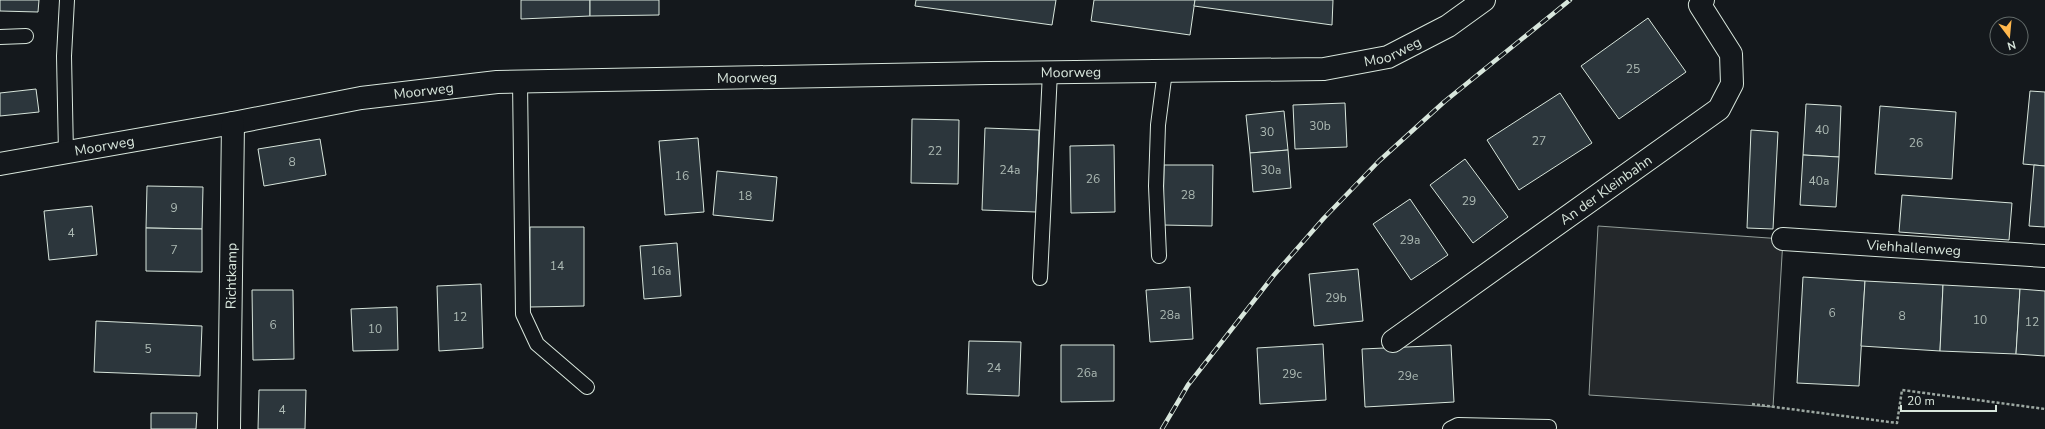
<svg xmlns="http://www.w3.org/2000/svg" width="2045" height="429" font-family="'Nunito Sans',sans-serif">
<rect width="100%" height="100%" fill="#14181c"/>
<polygon fill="#24282b" stroke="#939e99" points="1598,226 1783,239 1773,407 1589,395"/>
<g fill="#2c363c" stroke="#d8e6dc">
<polygon points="0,0 39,0 38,12 0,11"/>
<polygon points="521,0 590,0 590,16 521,19"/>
<polygon points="590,0 659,0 659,15 590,16"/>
<polygon points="916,0 1056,0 1052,25 915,6"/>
<polygon points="1094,0 1195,0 1190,35 1091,21"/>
<polygon points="1195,0 1333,0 1332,25 1194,6"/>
<polygon points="1648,18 1686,72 1619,119 1581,66"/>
<polygon points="36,89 39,112 0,116 0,93"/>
<polygon points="2030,91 2045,92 2045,166 2023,164"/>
<polygon points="1560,93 1592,143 1519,190 1487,140"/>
<polygon points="1345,103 1347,147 1295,149 1293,105"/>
<polygon points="1806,104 1841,106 1839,157 1803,155"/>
<polygon points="1880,106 1956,112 1952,179 1875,174"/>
<polygon points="1284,111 1288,150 1250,153 1246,115"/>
<polygon points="912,119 959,120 958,184 911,183"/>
<polygon points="985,128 1039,130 1036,212 982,210"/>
<polygon points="1751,130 1778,132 1773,229 1747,228"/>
<polygon points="698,138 704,212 665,215 659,141"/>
<polygon points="320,139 326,175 264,186 258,149"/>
<polygon points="1114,145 1115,212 1071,213 1070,146"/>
<polygon points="1288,150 1291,188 1253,192 1250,153"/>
<polygon points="1803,155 1839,157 1836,207 1800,205"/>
<polygon points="1465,159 1508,217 1473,243 1430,185"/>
<polygon points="1164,165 1213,165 1212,226 1163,225"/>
<polygon points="2034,165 2045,166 2045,227 2029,226"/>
<polygon points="717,171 777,177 773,221 713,215"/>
<polygon points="147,186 203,187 202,229 146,228"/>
<polygon points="1902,195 2012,203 2009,240 1899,232"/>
<polygon points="1410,199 1448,255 1411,280 1373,224"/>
<polygon points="92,206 97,255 49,260 44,211"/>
<polygon points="530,227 584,227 584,306 530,307"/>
<polygon points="146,228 202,229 202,272 146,271"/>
<polygon points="677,243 681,296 644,299 640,246"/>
<polygon points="1358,269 1363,321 1314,326 1309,274"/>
<polygon points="1803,277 1865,281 1859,386 1797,383"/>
<polygon points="1865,281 1943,285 1940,351 1861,346"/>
<polygon points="481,284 483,348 439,351 437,286"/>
<polygon points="1943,285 2020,289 2016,354 1940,351"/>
<polygon points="1190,287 1193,339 1150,342 1146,290"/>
<polygon points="2020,289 2045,291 2045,356 2016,354"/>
<polygon points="252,290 293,290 294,359 253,360"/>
<polygon points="397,307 398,350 353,351 351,309"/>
<polygon points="96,321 202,326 200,376 94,372"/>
<polygon points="969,341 1021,342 1019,396 967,394"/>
<polygon points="1323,344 1326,400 1260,404 1257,348"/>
<polygon points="1061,345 1114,345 1114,401 1061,402"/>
<polygon points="1451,345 1454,402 1365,407 1362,349"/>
<polygon points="259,390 306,390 305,429 258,429"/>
<polygon points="151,413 197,413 196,429 151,429"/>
</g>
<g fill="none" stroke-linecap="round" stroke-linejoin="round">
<defs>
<g id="service">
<polyline points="0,37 26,36"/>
<polyline points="520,82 523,314 537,344 587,387"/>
<polyline points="66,154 64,56 67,0"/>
<polyline points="1159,256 1156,186 1158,125 1165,71"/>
<polyline points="1040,278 1050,72"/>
<polyline points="1450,429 1458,425 1549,427"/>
</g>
<g id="minor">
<path id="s1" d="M0,164L233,123L361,98L497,82L989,73L1324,69L1388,57L1448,26L1484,0"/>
<path id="s2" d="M1783,239L2045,256"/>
<path id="s3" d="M1393,341L1719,109L1732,84L1731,54L1700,5L1703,0"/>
<path id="s4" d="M229,429L233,123"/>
</g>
</defs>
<use href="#service" stroke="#d8e6dc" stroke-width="16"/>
<use href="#minor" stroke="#d8e6dc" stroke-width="24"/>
<polyline stroke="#9da8a2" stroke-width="2.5" stroke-dasharray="3 2" stroke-linecap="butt" points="1752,404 1897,423 1902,390 2045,409"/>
<use href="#service" stroke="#14181c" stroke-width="14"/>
<use href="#minor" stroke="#14181c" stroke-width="22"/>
<defs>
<polyline id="rail" points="1162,429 1188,385 1274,275 1324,218 1379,161 1444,102 1570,0"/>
</defs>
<use href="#rail" stroke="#d8e6dc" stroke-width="4.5"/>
<use href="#rail" stroke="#14181c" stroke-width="3" stroke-dasharray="9" stroke-linecap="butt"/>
</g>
<g text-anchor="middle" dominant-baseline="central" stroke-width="3" stroke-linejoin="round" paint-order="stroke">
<g font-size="12" fill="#adbab4">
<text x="1633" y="69">25</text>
<text x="1320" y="126">30b</text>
<text x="1822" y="130">40</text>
<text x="1267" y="132">30</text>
<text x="1539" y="141">27</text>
<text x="1916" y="143">26</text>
<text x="935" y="151">22</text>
<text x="292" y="162">8</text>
<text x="1010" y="170">24a</text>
<text x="1271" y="170">30a</text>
<text x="682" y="176">16</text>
<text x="1093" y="179">26</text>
<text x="1819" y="181">40a</text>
<text x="1188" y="195">28</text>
<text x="745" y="196">18</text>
<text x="1469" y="201">29</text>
<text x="174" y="208">9</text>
<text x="71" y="233">4</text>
<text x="1410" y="240">29a</text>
<text x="174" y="250">7</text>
<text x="557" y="266">14</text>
<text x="661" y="271">16a</text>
<text x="1336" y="298">29b</text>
<text x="1832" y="313">6</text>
<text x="1170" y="315">28a</text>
<text x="1902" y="316">8</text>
<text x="460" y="317">12</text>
<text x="1980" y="320">10</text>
<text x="2032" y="322">12</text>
<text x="273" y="325">6</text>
<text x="375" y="329">10</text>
<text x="148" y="349">5</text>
<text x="994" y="368">24</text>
<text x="1087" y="373">26a</text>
<text x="1292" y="374">29c</text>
<text x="1408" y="376">29e</text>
<text x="282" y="410">4</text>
</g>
<g font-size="14" fill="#d8e6dc" stroke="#14181c">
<text stroke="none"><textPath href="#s1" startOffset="1402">Moorweg</textPath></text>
<text stroke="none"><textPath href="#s1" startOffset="1078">Moorweg</textPath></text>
<text stroke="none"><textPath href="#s1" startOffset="754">Moorweg</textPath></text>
<text stroke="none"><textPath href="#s1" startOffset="430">Moorweg</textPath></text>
<text stroke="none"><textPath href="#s1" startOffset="106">Moorweg</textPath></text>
<text stroke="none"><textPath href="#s3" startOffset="261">An der Kleinbahn</textPath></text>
<text stroke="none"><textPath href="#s2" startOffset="131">Viehhallenweg</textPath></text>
<text stroke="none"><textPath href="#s4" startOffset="153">Richtkamp</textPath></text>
</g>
</g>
<g transform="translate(2009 36) rotate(164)"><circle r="19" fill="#14181c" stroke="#626a69"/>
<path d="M0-3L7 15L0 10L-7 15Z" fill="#ffb74d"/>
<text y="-6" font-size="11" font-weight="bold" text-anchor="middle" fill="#d8e6dc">N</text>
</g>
<path d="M1901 405v6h95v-6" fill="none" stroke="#d8e6dc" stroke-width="2"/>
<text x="1907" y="405" font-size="12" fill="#d8e6dc" stroke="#14181c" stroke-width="3" paint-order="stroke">20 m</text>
</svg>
